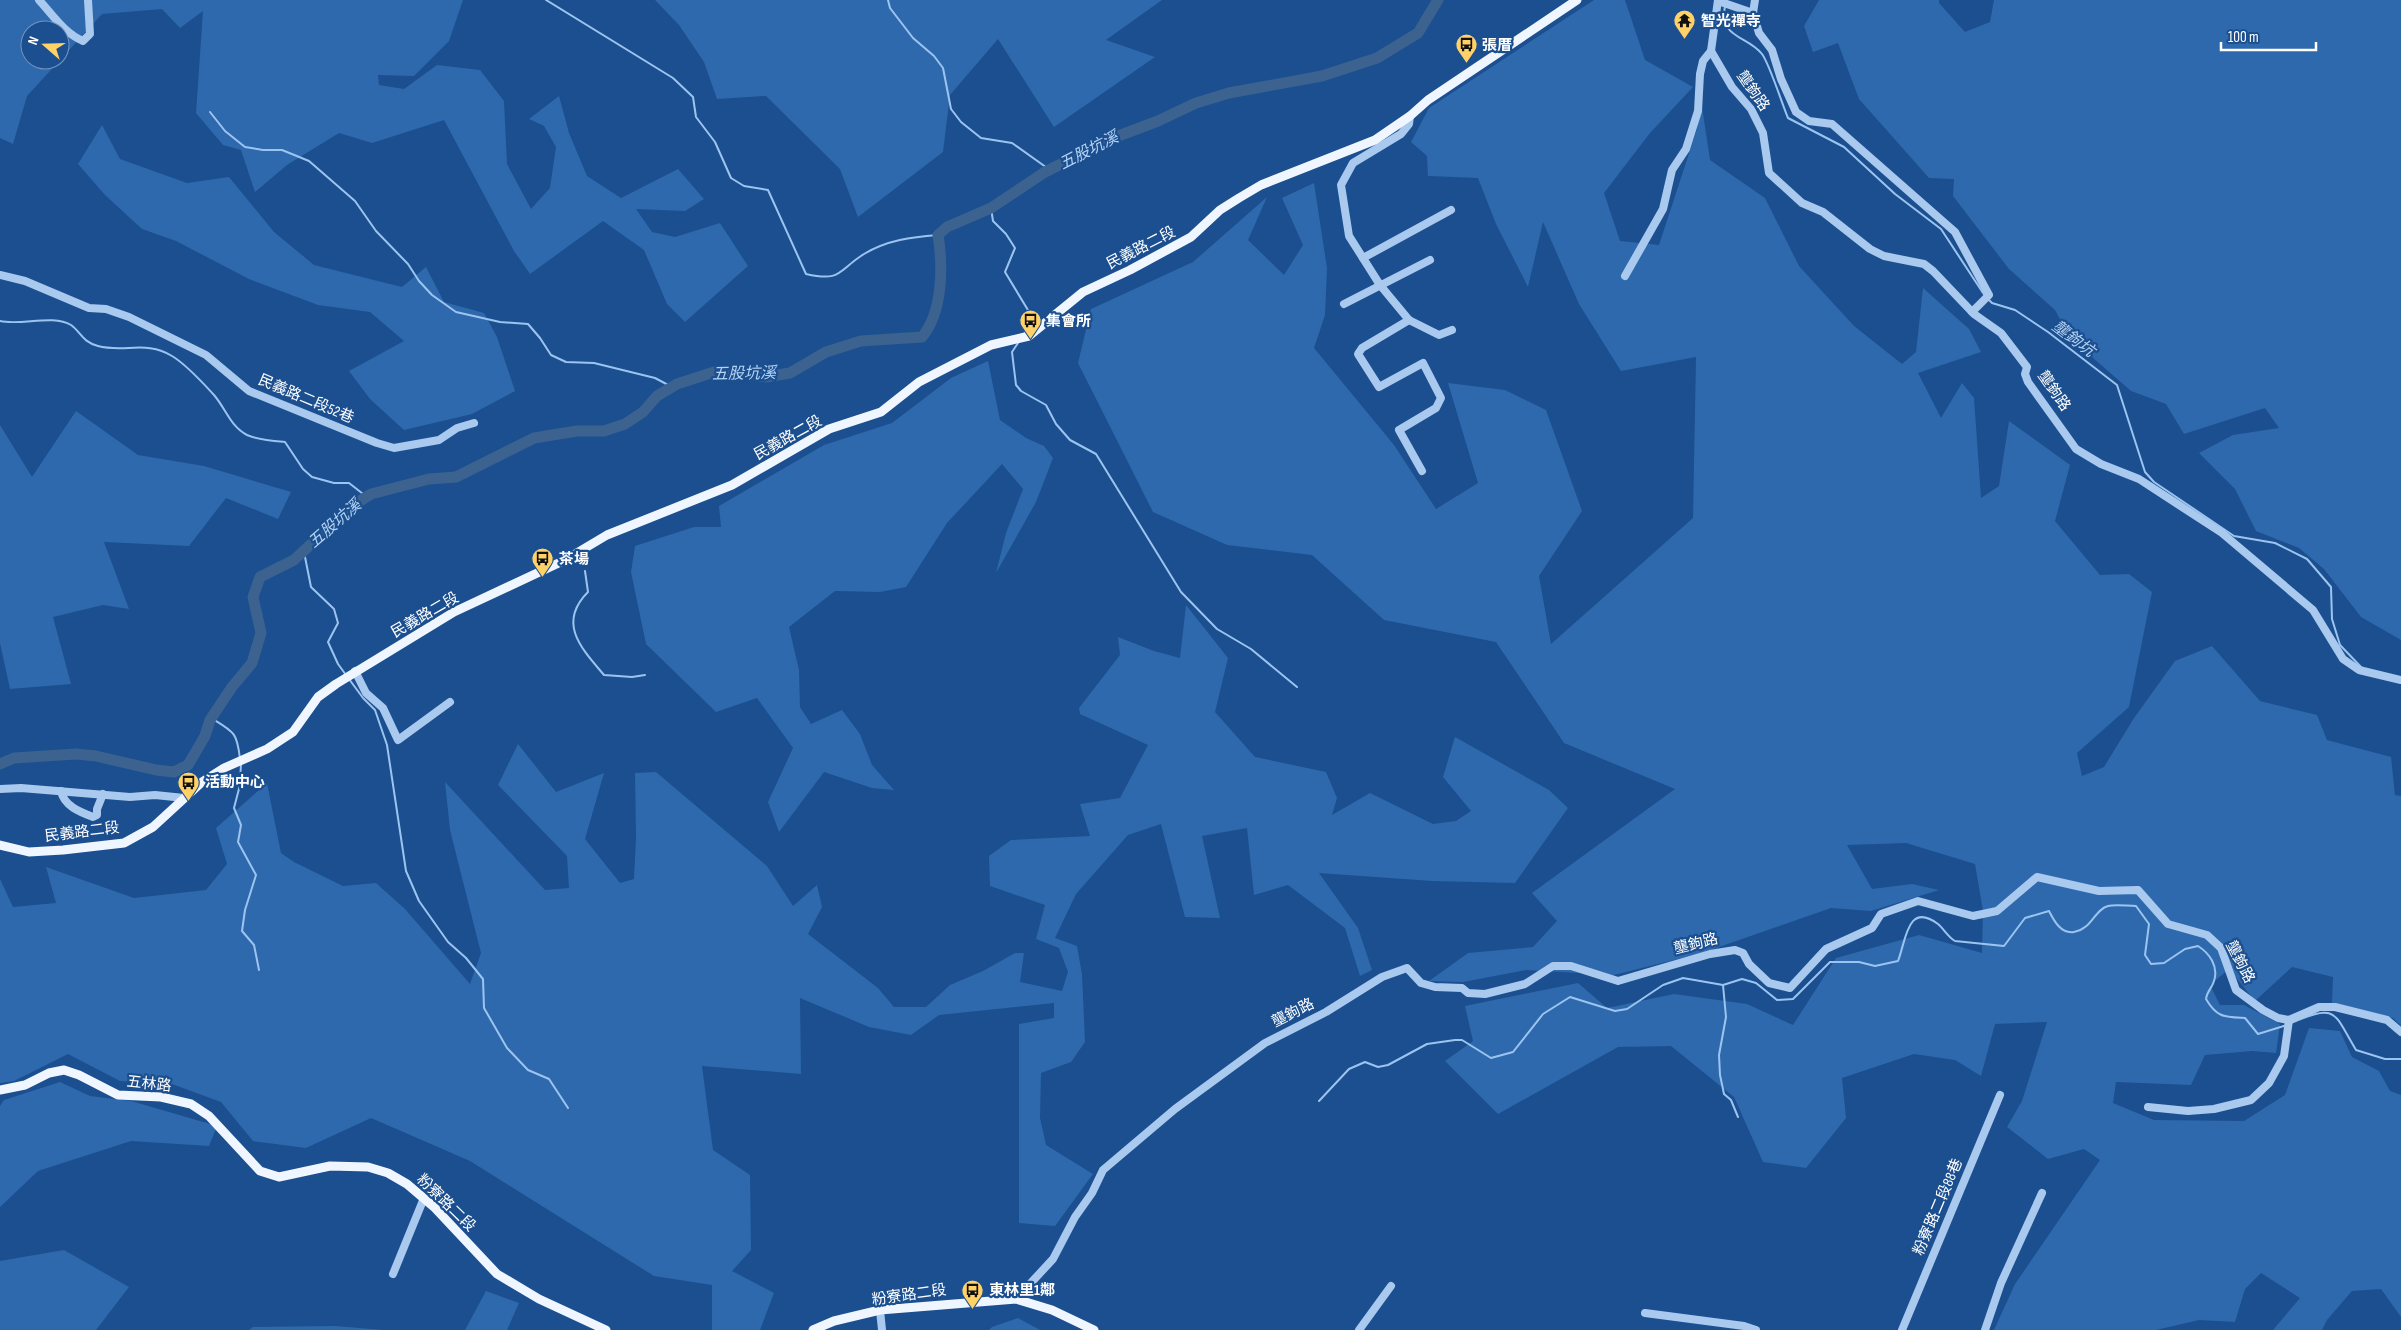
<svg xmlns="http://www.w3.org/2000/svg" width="2401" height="1330" font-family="'Sofia Sans Condensed','Noto Sans TC',sans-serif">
<rect width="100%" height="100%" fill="#1b4f8f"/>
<g fill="#2e69ad">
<polygon points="0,0 463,0 449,41 414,76 378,75 379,85 404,89 437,65 480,70 504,101 507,164 531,209 550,188 556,147 544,126 529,119 559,96 569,133 587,176 621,198 678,169 704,199 685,211 636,209 652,232 675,237 720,223 748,266 685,322 667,304 644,250 603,221 530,274 514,251 444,120 372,143 339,133 287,165 255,192 241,150 223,145 196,113 203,11 180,28 162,9 102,14 60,60 60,30 30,30 30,60 60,60 27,96 13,144 0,138"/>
<polygon points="655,0 1162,0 1106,40 1155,57 1054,127 998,39 950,95 943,152 858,217 840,169 766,96 717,99 704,62 679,25"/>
<polygon points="1594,0 1625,0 1645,60 1693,87 1650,133 1604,193 1620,241 1659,245 1697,129 1701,100 1710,160 1765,198 1799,266 1854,326 1902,364 1916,352 1923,288 1969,329 1981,352 1918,373 1941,418 1962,383 1974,398 1981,498 1999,486 2009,421 2070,465 2055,521 2100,575 2129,574 2152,592 2129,707 2077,753 2082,776 2104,767 2134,718 2175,661 2212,646 2260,701 2317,715 2327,740 2391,757 2395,795 2401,796 2401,1026 2393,1018 2332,1003 2333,977 2292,967 2255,1001 2229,969 2210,985 2220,1005 2244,1005 2280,1024 2276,1053 2252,1051 2205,1055 2191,1085 2116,1082 2113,1103 2154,1120 2244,1121 2285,1095 2309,1028 2340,1031 2352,1057 2379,1071 2390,1091 2401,1095 2401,1317 2381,1289 2352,1291 2327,1320 2322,1330 2273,1330 2300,1298 2261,1273 2245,1289 2235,1322 2199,1320 2156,1330 1994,1330 2015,1284 2100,1160 2084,1149 2048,1159 2007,1127 2022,1101 2047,1022 1995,1024 1981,1076 1955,1060 1914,1054 1842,1078 1846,1118 1806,1168 1763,1162 1734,1097 1671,1046 1618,1047 1498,1114 1445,1061 1473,1041 1465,1006 1578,983 1607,1008 1674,994 1747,1004 1793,1025 1836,958 1919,935 1982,953 1983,911 1975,864 1906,843 1847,845 1872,889 1912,884 1939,890 1871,911 1831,908 1702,953 1614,975 1526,970 1463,982 1429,981 1468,953 1533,947 1557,921 1532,893 1675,789 1564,743 1496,642 1384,620 1312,555 1227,545 1153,512 1078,363 1091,309 1193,262 1267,197 1248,240 1284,275 1303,245 1282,198 1314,183 1327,268 1325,315 1314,348 1394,445 1436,509 1478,483 1448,383 1505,390 1546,410 1582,511 1539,576 1551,644 1693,518 1696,357 1621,371 1579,304 1543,222 1528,287 1496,224 1478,178 1428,176 1427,156 1411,142 1429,108"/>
<polygon points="1819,0 1939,0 1939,3 1965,32 1990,22 1994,0 2401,0 2401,640 2361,617 2324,569 2299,548 2256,531 2235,489 2199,453 2233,435 2279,428 2265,408 2184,434 2166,404 2131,391 2070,338 2055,310 2009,269 1953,196 1954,179 1929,178 1859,99 1838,43 1813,52 1804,26"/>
<polygon points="102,125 120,159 187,183 229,177 274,232 314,265 402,287 426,267 444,302 484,313 497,337 515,391 472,414 404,430 370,399 349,371 404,341 370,312 318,305 249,279 176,241 142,229 105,195 78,164"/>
<polygon points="988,361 1000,420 1026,438 1044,446 1053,458 1036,502 996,573 1006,533 1023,489 1002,464 947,523 906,587 880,592 835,591 789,627 799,670 800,707 811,724 842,710 860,734 872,765 894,790 872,788 824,772 779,832 768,802 793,748 757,698 716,712 646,644 631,572 635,546 694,527 721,527 719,506 824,445 892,423 951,378"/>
<polygon points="76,411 138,455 204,466 291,492 278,519 226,498 189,546 104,542 129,609 103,605 53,617 71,684 10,689 0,643 0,425 32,477"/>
<polygon points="1186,605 1228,658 1215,712 1255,757 1326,772 1337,798 1332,815 1370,793 1433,824 1456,821 1471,811 1443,777 1455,737 1549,790 1568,808 1515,883 1432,881 1319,873 1358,928 1372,970 1360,976 1345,928 1288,885 1254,895 1247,828 1202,836 1220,918 1185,917 1161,824 1128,835 1076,894 1055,938 1077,946 1082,974 1085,1042 1071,1062 1041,1073 1040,1118 1046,1145 1093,1174 1055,1226 1019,1223 1019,1024 1054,1018 1054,1003 939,1015 911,1035 869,1027 800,998 801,1074 702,1066 713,1150 750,1175 751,1250 732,1271 774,1293 760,1330 712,1330 712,1285 654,1276 470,1161 371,1118 306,1148 253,1141 221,1102 172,1084 120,1081 68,1054 14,1081 0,1083 0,879 13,907 56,903 46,867 134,898 206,890 227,864 216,828 267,783 281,853 294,862 343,886 376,883 405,909 470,984 481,953 450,830 445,782 545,890 569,888 567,856 498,785 518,744 556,792 604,773 585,839 620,883 634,879 636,838 635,773 656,772 767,866 793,906 817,885 822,907 808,934 878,988 894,1007 926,1007 950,985 983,971 1015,953 1024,953 1020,982 1062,991 1068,972 1059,948 1036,939 1045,905 990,886 989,856 1011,840 1090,836 1080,804 1120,798 1148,745 1080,714 1079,708 1120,655 1118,637 1154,651 1180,658"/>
<polygon points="60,1082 90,1096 131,1101 217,1126 209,1146 131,1141 38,1171 0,1207 0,1106 4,1100"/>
<polygon points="64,1250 129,1287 96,1330 0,1330 0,1261"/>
<polygon points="486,1291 519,1303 507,1330 465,1330"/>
<polygon points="1018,1318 1040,1330 989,1330 992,1327"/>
<polygon points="335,1326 384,1330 249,1330 253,1327"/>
</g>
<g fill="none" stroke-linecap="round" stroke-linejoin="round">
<g stroke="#9cc4f0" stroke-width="2">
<path d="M546,0L673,78L693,97L696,117L715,142L731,178L744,186L768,190L806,274C842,282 837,271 864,254C887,240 912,237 938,235"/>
<polyline points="888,0 890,8 913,38 934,56 943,68 951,109 961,122 981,138 1012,143 1050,170"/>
<path d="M1725,6C1719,39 1747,35 1762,54C1770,65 1782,104 1788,118L1844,147L1895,194L1941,229L1985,296"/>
<polyline points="210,112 225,131 245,147 263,150 282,150 309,161 355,201 376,231 408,264 419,281 432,295 456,312 500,322 528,324 540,338 551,355 566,362 594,363 655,378 672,387"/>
<polyline points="991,208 993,221 1006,234 1015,248 1005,272 1034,320 1025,333"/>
<polyline points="1988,299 1992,303 2015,310 2048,332 2117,385 2145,472 2154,482 2234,536 2275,543 2307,559 2331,587 2332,619 2340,645 2362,668"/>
<path d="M0,321C21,326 53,314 71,325C81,332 82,342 98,346C124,353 147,340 172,356C187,365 202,382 214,395C226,409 230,426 247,435C258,440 273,441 285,442L303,469L312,477L334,483H349L367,497"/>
<polyline points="1018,343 1012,352 1016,385 1021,391 1046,405 1056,424 1070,440 1096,454 1181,592 1217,629 1251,649 1297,687"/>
<polyline points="304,552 311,587 334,609 338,623 328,642 338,664 346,675"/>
<path d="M585,571L588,592C557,623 581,648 604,675L632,677L645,675"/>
<polyline points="349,679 363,698 375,710 387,745 406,871 419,901 448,942 466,958 483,979 484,1008 507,1048 528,1070 549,1079 568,1108"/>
<path d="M211,718C234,732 237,732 240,759"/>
<polyline points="241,763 240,785 234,808 241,825 238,842 256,875 245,910 242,931 254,945 259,970"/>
<polyline points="1723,985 1726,1017 1719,1055 1720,1075 1724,1094 1731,1100 1738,1117"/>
<path d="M2291,1023C2338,1003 2333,1012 2356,1050L2385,1059H2401"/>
<path d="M1319,1101L1349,1069L1365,1062L1378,1067L1388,1065L1427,1044L1455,1040H1462L1491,1058L1513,1052L1543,1014L1570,997L1615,1011L1627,1009L1663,985L1683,978L1723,985L1742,979L1756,983L1777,1000L1793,999L1830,962H1859L1875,966L1898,961C1906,941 1907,901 1938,924C1944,929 1948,937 1955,941L2004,946L2025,918L2049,911C2054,921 2061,934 2074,932C2092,929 2094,910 2108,906C2116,904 2127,906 2136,906L2149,924L2145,955L2151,964L2164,963L2185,949L2198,946C2209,953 2219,966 2214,981C2212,988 2207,991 2206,999C2217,1018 2225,1017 2245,1018L2258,1034L2287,1025"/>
</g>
<path stroke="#3c6290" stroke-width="11" d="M0,764L14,758L76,754L96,756L156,770L174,772L188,765L205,736L210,720L232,687L252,663L261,633L253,597L260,577L294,560L352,506L371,494L429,479L456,477L534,438L577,431H604L625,424L643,412L657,396L677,384L714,372L731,371L766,377L790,373L826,352L861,341L922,337C943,312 943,266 938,235L947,227L991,208L1045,172L1113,138L1158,121L1196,103L1229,93L1322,76L1377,58L1418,33L1438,0"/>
<g stroke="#a9c9ee" stroke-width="8">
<path d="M39,0C52,14 65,34 83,41L90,34L88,0"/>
<polyline points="1718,0 1711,51 1732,87 1751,109 1763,133 1769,173 1802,203 1823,212 1870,249 1884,256 1924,264 1933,271 1974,314 2001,333 2027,367 2025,374 2028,382 2076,449 2101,464 2139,479 2222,533 2313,610 2343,659 2359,670 2401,680"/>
<polyline points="1718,1 1753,13 1759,33 1772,50 1781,79 1796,112 1809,121 1832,124 1955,232 1989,295 1972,312"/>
<polyline points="1753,13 1755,0"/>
<polyline points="1410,116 1409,124 1401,134 1353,163 1341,185 1349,236 1380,285 1409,320 1439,335 1452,330"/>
<polyline points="1363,258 1451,210"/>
<polyline points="0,275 25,281 89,308 106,309 129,317 206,355 249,391 377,443 394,448 439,440 457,428 474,423"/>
<polyline points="1625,276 1663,209 1672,170 1686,149 1698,111 1700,74 1703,61 1711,51"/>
<polyline points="1344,304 1430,260"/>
<polyline points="1409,320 1362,348 1358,354 1379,387 1423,363 1441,398 1436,408 1399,430 1422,471"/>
<polyline points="355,671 366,693 383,708 398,740 450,702"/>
<polyline points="0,789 21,788 130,797 155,795 184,798"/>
<path d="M61,791C64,806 80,812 93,817L97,815V809L103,794"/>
<polyline points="2148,1107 2188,1111 2214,1109 2251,1100 2269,1083 2284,1056 2289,1020"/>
<polyline points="393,1274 424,1198"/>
<polyline points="1016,1299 1053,1259 1075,1217 1092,1193 1103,1170 1175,1109 1265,1043 1326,1012 1382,977 1407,968 1421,983 1435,987 1462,988 1468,993 1485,994 1525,984 1553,966 1571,966 1618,981 1710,954 1735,950 1743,953 1749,964 1769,983 1790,988 1826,949 1872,928 1881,914 1918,901 1973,916 1997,911 2037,877 2099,891 2138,890 2168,924 2207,935 2221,948 2236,990 2263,1010 2278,1018 2289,1020 2319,1007 2335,1007 2387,1020 2401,1032"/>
<polyline points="880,1310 882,1330"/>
<polyline points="1645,1313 1744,1326 1756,1330"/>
<polyline points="1359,1330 1391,1286"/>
<polyline points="1902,1330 2000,1095"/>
<polyline points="1985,1330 2001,1283 2042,1193"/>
</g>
<g stroke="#f0f6ff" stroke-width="9">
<polyline points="0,845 29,852 63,850 124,843 153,827 202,782 224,768 267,749 293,732 318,697 336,684 454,612 565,560 607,535 732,485 829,429 881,412 919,382 991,345 1029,336 1083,292 1130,270 1191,237 1220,210 1239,198 1261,185 1375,140 1410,116 1428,100 1577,0"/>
<polyline points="0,1090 25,1085 49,1073 64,1070 79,1075 118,1095 161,1097 191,1104 209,1116 260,1171 279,1177 330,1166 368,1167 388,1173 407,1184 434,1207 497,1274 539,1299 606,1330"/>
<polyline points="813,1330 834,1321 880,1310 1016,1299 1052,1310 1094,1330"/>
</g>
</g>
<defs>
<symbol id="temple-pin" viewBox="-11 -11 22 30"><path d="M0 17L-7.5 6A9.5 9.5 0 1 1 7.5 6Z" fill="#ffd166" stroke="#1b4f8f"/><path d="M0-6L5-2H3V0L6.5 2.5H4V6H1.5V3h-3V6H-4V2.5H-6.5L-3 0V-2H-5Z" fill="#111"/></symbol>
<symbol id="bus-pin" viewBox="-11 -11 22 30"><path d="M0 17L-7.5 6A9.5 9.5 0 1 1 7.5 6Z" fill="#ffd166" stroke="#1b4f8f"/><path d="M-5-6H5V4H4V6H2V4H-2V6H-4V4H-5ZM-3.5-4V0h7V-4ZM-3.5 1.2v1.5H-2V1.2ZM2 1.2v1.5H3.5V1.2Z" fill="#111"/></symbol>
</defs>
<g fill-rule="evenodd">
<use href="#temple-pin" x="1672" y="8" width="25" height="34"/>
<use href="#bus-pin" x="1454" y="32" width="25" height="34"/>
<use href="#bus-pin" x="1018" y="308" width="25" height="34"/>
<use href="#bus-pin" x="530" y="546" width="25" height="34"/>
<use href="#bus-pin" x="176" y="770" width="25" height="34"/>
<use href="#bus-pin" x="960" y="1278" width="25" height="34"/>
</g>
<g text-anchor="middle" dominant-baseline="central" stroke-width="4.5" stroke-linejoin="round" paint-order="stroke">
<g font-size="15" font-weight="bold" fill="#fff" stroke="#1b4f8f" text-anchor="start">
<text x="1701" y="21">智光禪寺</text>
<text x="1482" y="45">張厝</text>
<text x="1046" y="321">集會所</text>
<text x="559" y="559">茶場</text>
<text x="205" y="782">活動中心</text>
<text x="989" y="1290">東林里1鄰</text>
</g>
<g font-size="15" fill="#fff" stroke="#1b4f8f">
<text transform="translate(1753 91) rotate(55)">壟鉤路</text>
<text transform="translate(1141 248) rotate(-27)">民義路二段</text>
<text transform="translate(2054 391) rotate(55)">壟鉤路</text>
<text transform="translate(306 399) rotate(23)">民義路二段52巷</text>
<text transform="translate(788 438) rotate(-29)">民義路二段</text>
<text transform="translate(425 615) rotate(-30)">民義路二段</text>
<text transform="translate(82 832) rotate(-7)">民義路二段</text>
<text transform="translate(1696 944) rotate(-14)">壟鉤路</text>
<text transform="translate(2240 962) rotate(63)">壟鉤路</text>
<text transform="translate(1293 1013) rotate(-27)">壟鉤路</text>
<text transform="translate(149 1084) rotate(6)">五林路</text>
<text transform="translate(446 1203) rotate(44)">粉寮路二段</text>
<text transform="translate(1938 1207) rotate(-67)">粉寮路二段88巷</text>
<text transform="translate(909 1295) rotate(-8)">粉寮路二段</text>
</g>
<g font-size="16" font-style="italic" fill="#b5d3f5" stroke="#1b4f8f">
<text transform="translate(1089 151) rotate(-27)">五股坑溪</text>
<text transform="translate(2073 339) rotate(37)">壟鉤坑</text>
<text transform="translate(744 374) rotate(-1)">五股坑溪</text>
<text transform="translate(335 524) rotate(-41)">五股坑溪</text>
</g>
</g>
<g transform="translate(45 45) rotate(290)"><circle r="24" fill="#1b4f8f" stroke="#7695bc"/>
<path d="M0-4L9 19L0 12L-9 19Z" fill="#ffd166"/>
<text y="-8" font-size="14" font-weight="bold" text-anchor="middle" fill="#ffffff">N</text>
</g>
<path d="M2221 42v8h95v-8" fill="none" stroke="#ffffff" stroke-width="2.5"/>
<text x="2228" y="42" font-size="15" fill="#ffffff" stroke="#1b4f8f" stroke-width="4" paint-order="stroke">100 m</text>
</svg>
